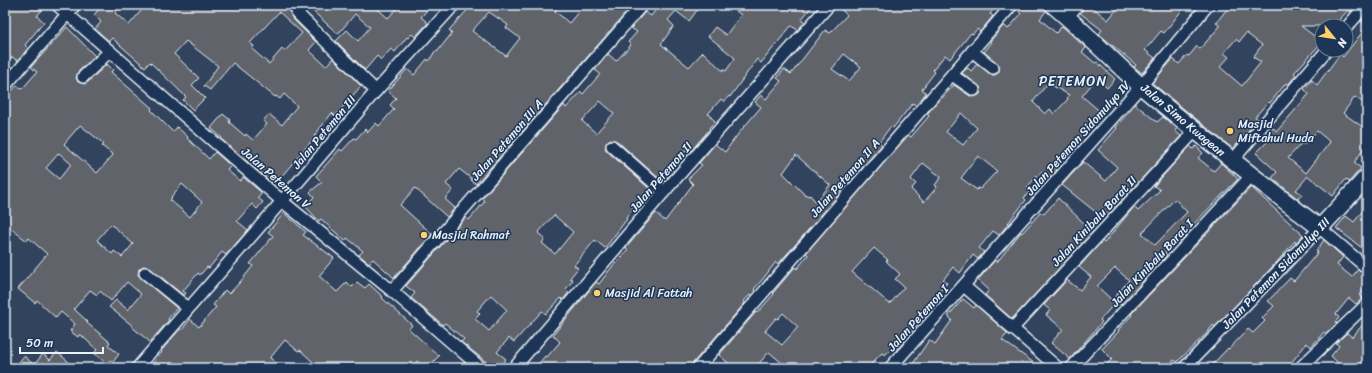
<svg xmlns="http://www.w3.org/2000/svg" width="1372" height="373" font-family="Sriracha,sans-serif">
<rect width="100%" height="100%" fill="#31435d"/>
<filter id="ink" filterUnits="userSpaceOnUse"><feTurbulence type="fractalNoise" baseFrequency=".025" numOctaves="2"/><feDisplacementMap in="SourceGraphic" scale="8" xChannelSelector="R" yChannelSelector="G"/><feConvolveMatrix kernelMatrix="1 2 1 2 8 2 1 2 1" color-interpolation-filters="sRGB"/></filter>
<g filter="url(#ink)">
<g fill="#60646b" stroke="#e8f1f8" fill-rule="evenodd">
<polygon points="5,5 46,5 37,16 44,22 25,45 28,48 18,61 12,57 5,65"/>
<path d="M102,5H122L115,13L129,25L146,5H285V6L290,11L292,18L316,42L309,50L326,66L333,58L361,86L335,116L332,113L314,136L315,137L280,178L278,176L272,183L221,139L222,138L211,128L223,114L230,120L229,122L245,136L246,134L253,140L267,124L263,121L269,114L282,125L297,106L284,94L280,99L276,96L275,97L233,63L210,90L204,86L218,66L186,41L174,54L199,78L192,85L205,98L193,110L183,100L186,97L150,62L145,67L112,38L109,41L95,29L101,22L94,15ZM279,12L302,33L285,51L282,49L269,64L252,49L254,46L250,43Z"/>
<polygon points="306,5 373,5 388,18 400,5 424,5 428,9 421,17 428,23 415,37 412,34 408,38 407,37 395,52 391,49 381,60 377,56 365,70 336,41 347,30 358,41 370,27 355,14 338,34"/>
<path d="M472,5H560L555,11L569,23L584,5H633L476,184L471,180L472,179L459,169L446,184L453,190L445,199L455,208L447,217L415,188L400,205L432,234L394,278L373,259L369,263L359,255L363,251L347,238L345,241L321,219L319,221L305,206L314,197L310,192L322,182L316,176L340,149L342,151L354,138L356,139L365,129L368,132L376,123L379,126L394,109L390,105L396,98L388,91L407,69L414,75L427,59L429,61L435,51L437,52L452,33L449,30ZM489,12L508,25L506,28L520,38L506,56L472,31Z"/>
<path d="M659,5H693L698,9L689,21L676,11L668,20L674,26L661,44L689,67L703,52L723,71V69L726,71L735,58L708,36L715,27L726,35L741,15L729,5H813L801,20L805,22L798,30L791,26L761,63L757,59L730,97L729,96L724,102L721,99L708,114L715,121L709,128L710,129L689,153L686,150L672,169L674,171L663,182L617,141L610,139L607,142L605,148L607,151L651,190L642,200L641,199L626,218L627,219L605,248L595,240L580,258L574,265L578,268L570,278L573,280L566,289L569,292L563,300L561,298L546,314L542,311L514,342L509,338L497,352L506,359L499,368H494L461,342L464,339L445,323L443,325L411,298L415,293L406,286L466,217L469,220L485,201L482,199L485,195L564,105L566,108L581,92L583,94L600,74L595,70L608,54L616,61L631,45L628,42L637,32L631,28L645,12L651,16ZM600,101L614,113L596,133L582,121ZM554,215L573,232L555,254L542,243L545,239L538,233ZM491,295L507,310L489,331L475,319L480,314L477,311Z"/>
<path d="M836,5H997L990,14L993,16L980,32L977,29L973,34L971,33L950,59L945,55L933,70L935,72L922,89L926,93L916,106L913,103L893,128L891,126L879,142L882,145L796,244L778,264L776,262L762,280L754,289L755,290L744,301L745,303L693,363L691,368H535L545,356L547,357L560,342L553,335L596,282L599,284L615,263L616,264L628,250L626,248L648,222L656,213L665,221L693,184L688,179L702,165L699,163L715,144L725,152L738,134L761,107L755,102L761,95L766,99L781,81L777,78L784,69L791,74L825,30L830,33L847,15ZM844,54L861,67L849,81L832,69ZM796,155L830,185L816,202L810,195L809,196L804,194L783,173Z"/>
<path d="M1025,5H1044L1046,11L1040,19L1056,33L1062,26L1086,48L1082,52L1095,63L1097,62L1115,79L1107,88L1097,78L1082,96L1103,114L1071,147H1070L1052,166L1057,170L1050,178L1042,171L1027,187L1031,190L1024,198L1026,200L1008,223H1009L999,235L993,231L979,248L984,252L978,259L973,255L960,273L953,267L943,280L947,283L935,297L939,300L894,352L891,349L885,355L882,353L867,368H788L769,352L755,368H734L719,355L756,312L757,313L774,294L773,293L795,267L797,269L808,255L806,253L908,135L911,137L929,116L927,114L941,97L942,98L954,85L970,96L974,97L980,94L981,90L980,87L962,73L965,70L968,68L971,71L977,64L992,75H995L999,72V65L984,52L992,42L990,41L1004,25L1008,29L1021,14L1019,12ZM1048,83L1069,95L1067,98L1068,99L1054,114L1050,109L1045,114L1033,102ZM961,113L977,128L963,145L946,132ZM978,156L997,171L980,189L978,188L977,190L961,178ZM923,163L941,177L935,185L937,187L924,202L911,189L916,184L911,179ZM874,248L888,260L886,261L900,274L895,279L904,287L890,304L852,272ZM783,313L798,327L782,345L765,331L776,318L778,319Z"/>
<polygon points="1085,5 1090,5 1108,20 1120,5 1186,5 1164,33 1161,31 1145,50 1155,58 1142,73 1134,67 1136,65 1099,34 1102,30 1080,13"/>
<path d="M1230,5H1357L1350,12L1348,10L1334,26H1301L1322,42L1294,73L1296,75L1288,85L1286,83L1270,103L1268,102L1255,117L1258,119L1233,149L1152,83L1173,59L1179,64L1187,55L1189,56L1197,46L1200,49L1220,26L1216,23ZM1246,33L1262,45L1253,57L1261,62L1242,86L1220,67L1229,57L1224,53L1236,39L1239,42Z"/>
<path d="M1367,15V105L1355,97L1343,113L1367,130V144L1354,163L1361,168L1349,182L1346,179L1333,196L1308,176L1296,190L1302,194L1298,199L1272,178L1277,172L1256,153L1270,139L1267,136L1273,128L1277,131L1309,94L1304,89L1312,80L1317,85L1340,54L1343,57L1367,26L1361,21ZM1317,131L1330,142L1306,173L1288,158L1302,143L1304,145Z"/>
<path d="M67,27L95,56L78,72L76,78L78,82L84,84L88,82L107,64L113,70L111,72L152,108L151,110L173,132L177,127L188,137L187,138L209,159L215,152L231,166L227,170L240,181L243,177L262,193L258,198L263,202L257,209L252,204L237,221L248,230L226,255L222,252L209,268L207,267L200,275L198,273L183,291L186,293L184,296L149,267L143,266L139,269L138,275L141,278L177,308L168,319L169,320L150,342L132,327L133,326L109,307L116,300L128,310L141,294L127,282L111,301L100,291L97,295L90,290L74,309L88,322L87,323L110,342L108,345L119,354L113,362L110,360L107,364L94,353L97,350L80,334L78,337L70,331L75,324L61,312L56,318L37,300L35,303L18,289L47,254L29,238L27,241L5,224V99L17,85L22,89L37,72L31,67ZM80,125L104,144L102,146L113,155L97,173L64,144ZM59,153L71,164L59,179L46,168ZM182,184L202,202L190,217L170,200L172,198L171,197ZM111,224L133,244L122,257L114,251L112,254L97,240Z"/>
<polygon points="1135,104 1157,122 1163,117 1177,128 1175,131 1181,136 1110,213 1108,212 1103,218 1062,185 1083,162 1106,181 1117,167 1098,150 1117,128 1116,127"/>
<path d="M1190,146L1193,149L1196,146L1203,153L1198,158L1214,171L1221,163L1238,179L1165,253L1167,255L1121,305L1114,298L1129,280L1115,268L1097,286L1115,303L1100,320L1102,322L1070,359L1051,343L1063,329L1046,315L1050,310L1044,305L1067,280L1080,290L1091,277L1079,267L1102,241L1104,243L1134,207L1138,211L1160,190L1154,186ZM1175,199L1187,212L1155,245L1142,233Z"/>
<polygon points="1251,187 1303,235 1296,243 1295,241 1277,262 1215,327 1213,325 1207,333 1177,362 1174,360 1167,368 1103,368 1112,359 1102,349 1119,331 1118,330 1132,315 1131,314"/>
<polygon points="1058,198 1093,232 1012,319 985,295 989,290 978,280 995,260 997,262 1021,232 1022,233 1041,212 1044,214"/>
<polygon points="1367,205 1367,252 1336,228 1346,216 1354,222"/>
<polygon points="284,213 306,232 303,235 334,258 319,276 337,292 347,282 352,287 357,282 365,288 369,284 383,297 382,298 412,325 409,329 439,356 427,368 425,368 417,361 411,368 308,368 313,362 300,350 298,351 285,340 270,358 283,368 159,368 153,363 162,352 161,351 180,329 182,330 190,319 199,327 216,307 213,305 225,290 229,294 240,282 253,266 250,264 273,236 268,232"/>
<polygon points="1324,240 1343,257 1337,265 1352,277 1358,269 1363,274 1367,275 1367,286 1360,295 1363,298 1356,304 1349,298 1336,314 1339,318 1335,322 1337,323 1326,334 1324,332 1311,347 1307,343 1287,368 1209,368 1228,348 1229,349 1248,329 1253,333 1265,321 1262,318 1274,306 1268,301 1290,278 1294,281 1318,252 1316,251"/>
<polygon points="963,299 974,308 976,305 1006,332 1007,334 1002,340 1041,368 910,368 929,340 935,344 952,320 948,316"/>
<polygon points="1367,320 1367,368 1343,368 1331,356 1339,346 1336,343 1347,333 1352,337"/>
<polygon points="57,352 76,368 14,368 24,356 34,365 43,354 50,360"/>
</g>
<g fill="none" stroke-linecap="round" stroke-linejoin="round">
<defs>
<g id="street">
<polyline points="57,5 282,201 392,291 481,368"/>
<polyline points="297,13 376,91"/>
<polyline points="1067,17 1078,5"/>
<polyline points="1346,28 1366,5"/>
<polyline points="972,51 993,68"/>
<polyline points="952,75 974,90"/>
<polyline points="83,77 110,51"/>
<polyline points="5,86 75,5"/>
<polyline points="612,146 664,192"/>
<polyline points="1232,161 1327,50"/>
<polyline points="145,273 188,308"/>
<polyline points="964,286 1058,368"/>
<polyline points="392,291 642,5"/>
<polyline points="1012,329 1195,131"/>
<polyline points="137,368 282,201 376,91 454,5"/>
<polyline points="514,368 664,192 829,5"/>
<polyline points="698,368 1012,5"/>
<polyline points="890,368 1141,86 1208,5"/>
<polyline points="1071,368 1252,175"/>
<polyline points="1184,368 1320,228 1367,268"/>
<polyline points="1300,368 1367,304"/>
</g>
<path id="secondary" d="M1053,5C1084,31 1112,60 1142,87C1200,136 1260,182 1320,228L1367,177"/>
</defs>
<use href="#street" stroke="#e8f1f8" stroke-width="14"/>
<use href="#secondary" stroke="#e8f1f8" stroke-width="19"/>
<use href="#street" stroke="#1d3557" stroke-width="11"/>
<use href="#secondary" stroke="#1d3557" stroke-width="16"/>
</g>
</g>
<g fill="#ffd166" stroke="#1d3557" stroke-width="1.5">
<circle cx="1230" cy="131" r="4"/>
<circle cx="424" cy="235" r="4"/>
<circle cx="597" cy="293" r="4"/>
</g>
<g text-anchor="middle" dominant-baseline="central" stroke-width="3" stroke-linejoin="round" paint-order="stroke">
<g font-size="12" fill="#e8f1f8" stroke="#1d3557">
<text transform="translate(1183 120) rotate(40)">Jalan Simo Kwagean</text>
<text transform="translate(324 132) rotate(-50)">Jalan Petemon III</text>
<text transform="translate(1078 138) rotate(-48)">Jalan Petemon Sidomulyo IV</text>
<text transform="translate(507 140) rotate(-49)">Jalan Petemon III A</text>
<text transform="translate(661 177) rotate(-49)">Jalan Petemon II</text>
<text transform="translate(276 178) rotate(41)">Jalan Petemon V</text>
<text transform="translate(845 178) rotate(-49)">Jalan Petemon II A</text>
<text transform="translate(1094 221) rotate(-47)">Jalan Kinibalu Barat II</text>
<text transform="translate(1152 263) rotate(-47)">Jalan Kinibalu Barat I</text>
<text transform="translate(1276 273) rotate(-46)">Jalan Petemon Sidomulyo III</text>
<text transform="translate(918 318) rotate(-48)">Jalan Petemon I</text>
</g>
<g font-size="12" fill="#e8f1f8" stroke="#1d3557" text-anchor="start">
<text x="1238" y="124">Masjid<tspan x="1238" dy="14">Miftahul Huda</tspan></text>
<text x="432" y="235">Masjid Rahmat</text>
<text x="605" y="293">Masjid Al Fattah</text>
</g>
<g font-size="14" letter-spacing="1" fill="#e8f1f8" stroke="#1d3557">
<text x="1073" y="81">PETEMON</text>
</g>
</g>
<rect width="1372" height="373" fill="none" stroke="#1d3557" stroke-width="20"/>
<rect x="10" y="10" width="1352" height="353" fill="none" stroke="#e8f1f8" stroke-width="1.5" filter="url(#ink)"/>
<g transform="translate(1334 38) rotate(120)"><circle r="19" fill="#1d3557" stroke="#6e8097"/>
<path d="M0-3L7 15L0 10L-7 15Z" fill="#ffd166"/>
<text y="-6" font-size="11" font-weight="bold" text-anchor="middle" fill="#e8f1f8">N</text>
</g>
<path d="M20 347v6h83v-6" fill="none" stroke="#e8f1f8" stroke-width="2"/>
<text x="26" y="347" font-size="12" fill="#e8f1f8" stroke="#1d3557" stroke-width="3" paint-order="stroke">50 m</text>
</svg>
